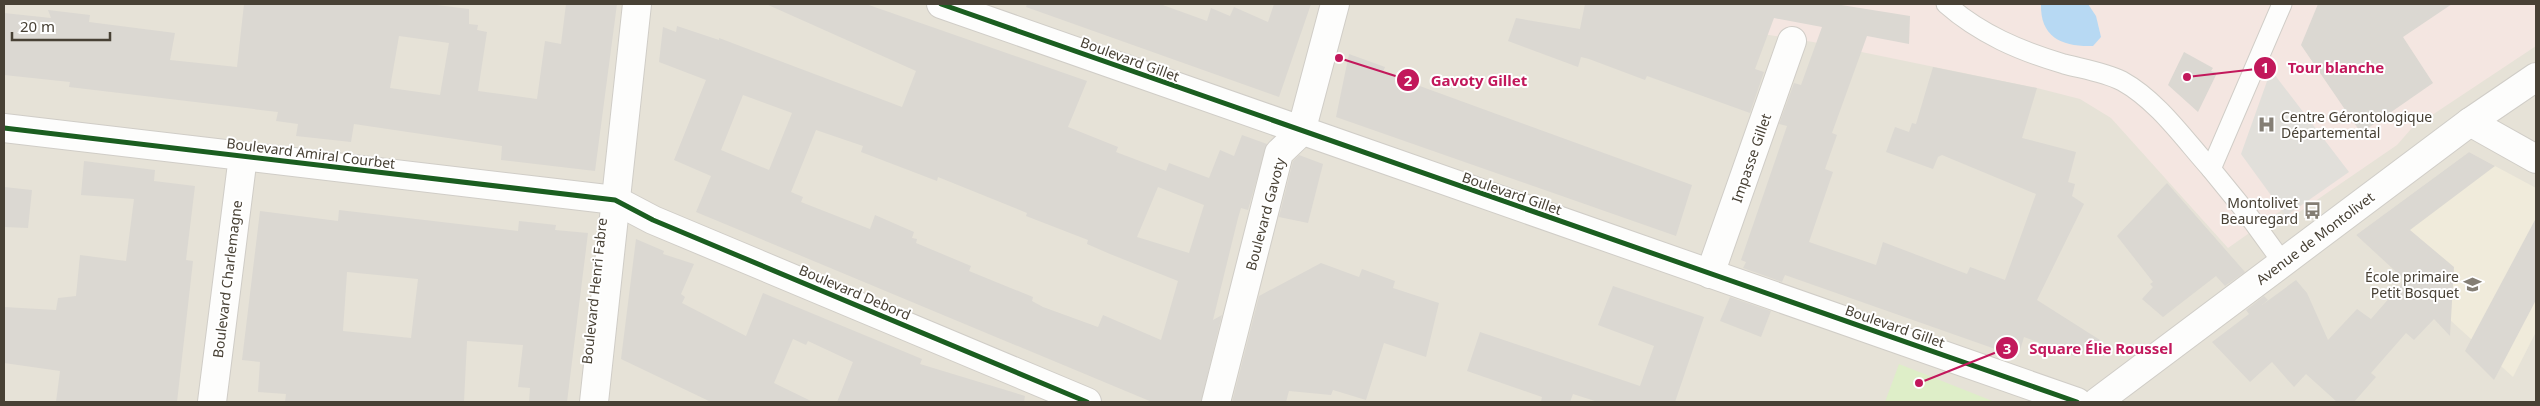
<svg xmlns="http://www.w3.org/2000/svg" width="2540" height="406" font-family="'Noto Sans',sans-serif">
<rect width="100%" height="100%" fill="#f2f0ea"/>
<rect fill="#e6e2d7" x="4" y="4" width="2532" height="398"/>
<polygon fill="#f0ebdb" points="2469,152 2536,188 2536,332 2513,377 2356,235"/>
<polygon fill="#f4e6e1" points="1664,4 2536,4 2536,46 2411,129 2397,145 2289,219 2282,210 2228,248 2111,118 2080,99 2037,88 1813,42 1663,18"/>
<polygon fill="#deeec8" points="1899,364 1995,402 1885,402"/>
<polygon fill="#e1dfda" points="2271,70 2349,172 2286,216 2241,154"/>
<path fill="#b7d9f3" d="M2041,4H2088L2096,16L2101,37L2093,46C2063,47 2040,38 2041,4Z"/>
<g fill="#dbd8d2" fill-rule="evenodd">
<path d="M244,4H429L469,9V24L478,25L477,30L487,32L478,91L537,99L545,41L561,44L566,4H617L595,171L501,160L502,146L354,124L351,142L296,136L298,124L276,121L278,112L69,87L70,82L4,75V13L51,18L48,10L90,15L89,22L175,33L170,60L237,67ZM399,36L449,43L440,95L390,88Z"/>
<path d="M766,4H866L1087,81L1068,127L1118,147L1116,152L1166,171L1169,163L1209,178L1220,150L1234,156L1242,135L1267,144L1248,210L1241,208L1238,218L1213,320L1222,315L1201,402H1152L696,212L711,176L674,160L706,80L659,62L663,27L676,32L677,26L719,40V38L902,107L916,71ZM743,95L792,113L769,170L721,150ZM816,130L863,146L861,152L937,181L938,177L1027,213L1026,216L1088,240L1087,244L1110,254L1178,281L1161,340L1103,315L1098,327L1043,307L1032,301L1033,297L969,271L971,266L916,243L917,239L912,238L914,232L875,215L870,229L801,202L803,197L791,192ZM1158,187L1204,205L1189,253L1137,237Z"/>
<polygon points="1027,4 1160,4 1207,21 1211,8 1230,16 1234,7 1268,22 1274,4 1311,4 1279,97 1026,7"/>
<polygon points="1585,4 1835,4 1910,16 1909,44 1867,36 1832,133 1837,135 1825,169 1833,172 1809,242 1876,265 1883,242 1967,274 1970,267 2005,280 2036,194 1942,155 1938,157 1933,169 1886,152 1895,127 1909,132 1912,123 1916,124 1933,67 2037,88 2022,138 2076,152 2068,182 2075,184 2072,196 2084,204 2037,300 2100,340 2076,357 2024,337 2018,357 1785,275 1782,282 1743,268 1746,262 1741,260 1787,126 1779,124 1794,83 1801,85 1822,27 1774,18 1755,69 1764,72 1750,113 1647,76 1645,80 1589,59 1581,57 1578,67 1508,41 1516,18 1580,29"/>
<polygon points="2318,4 2452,4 2403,37 2433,83 2361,133 2301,45"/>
<polygon points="2184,52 2213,68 2211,71 2217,73 2198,112 2168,85"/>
<polygon points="1349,54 1385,67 1383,72 1417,85 1692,185 1676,236 1336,117"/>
<polygon points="2469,152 2495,166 2410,230 2454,267 2450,336 2434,319 2414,340 2406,333 2371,373 2376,377 2354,402 2337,402 2306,374 2294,387 2272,362 2250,382 2212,342 2249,314 2246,310 2264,296 2268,300 2262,305 2296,280 2307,293 2328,340 2357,309 2371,319 2405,280 2356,235"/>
<polygon points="1299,155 1323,164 1308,223 1279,217 1293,161"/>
<polygon points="84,161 155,170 154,181 195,186 186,260 193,261 177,402 56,402 60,371 4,363 4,307 56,310 58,298 76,296 80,255 126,261 134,199 81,195"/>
<polygon points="2167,183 2245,272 2225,286 2216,276 2163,317 2142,299 2153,287 2150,284 2153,282 2117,236"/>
<polygon points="4,187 32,190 28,228 4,227"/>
<path d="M339,210L518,231L519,221L556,225L555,230L588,233L567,402H529L530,388L518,387L523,345L467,341L464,402H285L286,394L258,392L260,362L242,360L260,211L338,221ZM347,272L418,279L411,338L343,331Z"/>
<polygon points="2536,218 2536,300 2494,380 2465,351"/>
<polygon points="636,239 664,251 663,254 694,264 681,294 685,297 682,303 746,336 763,293 922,359 920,364 1025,396 1024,402 837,402 853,362 808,341 806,345 793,339 774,383 813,402 711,402 621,359"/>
<polygon points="1321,263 1359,277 1362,269 1395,281 1393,288 1439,303 1426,357 1384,343 1366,400 1333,390 1331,395 1289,391 1286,402 1232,402 1259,296"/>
<polygon points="1613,286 1704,317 1675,402 1598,402 1573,394 1570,402 1541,402 1542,397 1467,371 1480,332 1640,386 1654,346 1598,325"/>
<polygon points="1730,297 1771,311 1761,337 1720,321"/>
</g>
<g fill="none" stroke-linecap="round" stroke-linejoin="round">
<defs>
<g id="lane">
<path d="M1946,4C1980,34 2020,51 2064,64C2083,69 2104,72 2122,81C2158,101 2184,139 2211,169"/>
<polyline points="2282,4 2211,169 2246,212 2283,263"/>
</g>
<g id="street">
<polyline points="941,4 2077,402"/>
<polyline points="2470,122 2536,159"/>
<polyline points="4,128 615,200 653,220 1087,402"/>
<polyline points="1710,274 1792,41"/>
<polyline points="212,402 243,156"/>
<polyline points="594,402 637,4"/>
<polyline points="1216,402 1279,153 1301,132 1335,4"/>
<polyline points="2097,402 2470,122 2536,77"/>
</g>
</defs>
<use href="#lane" stroke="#d0cdc7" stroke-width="21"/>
<use href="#street" stroke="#d0cdc7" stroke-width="30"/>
<use href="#lane" stroke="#fdfdfc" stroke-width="19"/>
<use href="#street" stroke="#fdfdfc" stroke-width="28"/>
<defs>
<g id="cycleway">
<polyline points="941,4 2077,402"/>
<polyline points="4,128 615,200 653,220 1087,402"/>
</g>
</defs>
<use href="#cycleway" stroke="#fff" stroke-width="8"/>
<use href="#cycleway" stroke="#1b5e20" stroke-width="5"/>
</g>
<defs>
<symbol id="hospital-bare" viewBox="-9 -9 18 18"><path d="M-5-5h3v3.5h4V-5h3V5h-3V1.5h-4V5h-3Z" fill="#847e74" stroke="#fff" stroke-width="2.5" paint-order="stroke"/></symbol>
<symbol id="bus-bare" viewBox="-9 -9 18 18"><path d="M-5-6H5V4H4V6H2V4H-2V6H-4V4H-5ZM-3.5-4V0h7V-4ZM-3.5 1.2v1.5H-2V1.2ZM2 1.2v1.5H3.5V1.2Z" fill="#847e74" stroke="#fff" stroke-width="2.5" paint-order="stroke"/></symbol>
<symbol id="school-bare" viewBox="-9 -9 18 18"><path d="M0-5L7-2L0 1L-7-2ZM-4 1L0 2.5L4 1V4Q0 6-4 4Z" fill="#847e74" stroke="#fff" stroke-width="2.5" paint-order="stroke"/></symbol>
</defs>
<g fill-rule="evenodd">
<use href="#hospital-bare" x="2254" y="112" width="25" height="25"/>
<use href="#bus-bare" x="2300" y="198" width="25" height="25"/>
<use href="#school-bare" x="2460" y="272" width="25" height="25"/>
</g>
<g text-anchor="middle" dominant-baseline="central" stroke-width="4" stroke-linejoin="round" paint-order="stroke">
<g font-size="14" fill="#484135" stroke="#fff">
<text transform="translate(1130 59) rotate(20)">Boulevard Gillet</text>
<text transform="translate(311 153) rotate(7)">Boulevard Amiral Courbet</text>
<text transform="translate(1751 158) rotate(-71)">Impasse Gillet</text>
<text transform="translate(1512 193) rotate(19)">Boulevard Gillet</text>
<text transform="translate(1265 214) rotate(-75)">Boulevard Gavoty</text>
<text transform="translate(2315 238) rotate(-37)">Avenue de Montolivet</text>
<text transform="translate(227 279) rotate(-83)">Boulevard Charlemagne</text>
<text transform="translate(594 291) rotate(-84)">Boulevard Henri Fabre</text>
<text transform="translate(855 292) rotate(23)">Boulevard Debord</text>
<text transform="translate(1895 326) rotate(19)">Boulevard Gillet</text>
</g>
<g font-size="14" fill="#484135" stroke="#fff" text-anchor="end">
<text x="2281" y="116" text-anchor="start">Centre Gérontologique<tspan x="2281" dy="16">Départemental</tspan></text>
<text x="2298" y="202">Montolivet<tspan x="2298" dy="16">Beauregard</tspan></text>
<text x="2459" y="276">École primaire<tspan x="2459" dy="16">Petit Bosquet</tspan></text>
</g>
</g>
<path fill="none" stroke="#c2185b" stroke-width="2" d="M2187 77L2265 68M1339 58L1408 80M1919 383L2007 348"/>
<g fill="#c2185b" stroke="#fff" stroke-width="2">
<circle cx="2187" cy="77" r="5"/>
<circle cx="1339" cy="58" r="5"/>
<circle cx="1919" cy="383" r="5"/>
<circle cx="2265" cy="68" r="12"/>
<circle cx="1408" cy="80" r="12"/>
<circle cx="2007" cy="348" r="12"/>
</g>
<g font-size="15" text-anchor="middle" font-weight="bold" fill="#fff">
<text x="2265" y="73">1</text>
<text x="1408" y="86">2</text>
<text x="2007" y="354">3</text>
</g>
<g font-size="15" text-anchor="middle" font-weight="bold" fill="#c2185b" stroke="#fff" stroke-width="4" stroke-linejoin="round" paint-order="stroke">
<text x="2336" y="73">Tour blanche</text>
<text x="1479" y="86">Gavoty Gillet</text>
<text x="2101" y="354">Square Élie Roussel</text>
</g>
<rect width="2540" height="406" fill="none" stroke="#484135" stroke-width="10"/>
<path d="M12 32v8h98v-8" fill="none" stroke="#484135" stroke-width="2.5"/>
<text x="20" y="32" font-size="15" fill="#484135" stroke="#ffffff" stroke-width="4" paint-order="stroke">20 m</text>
</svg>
